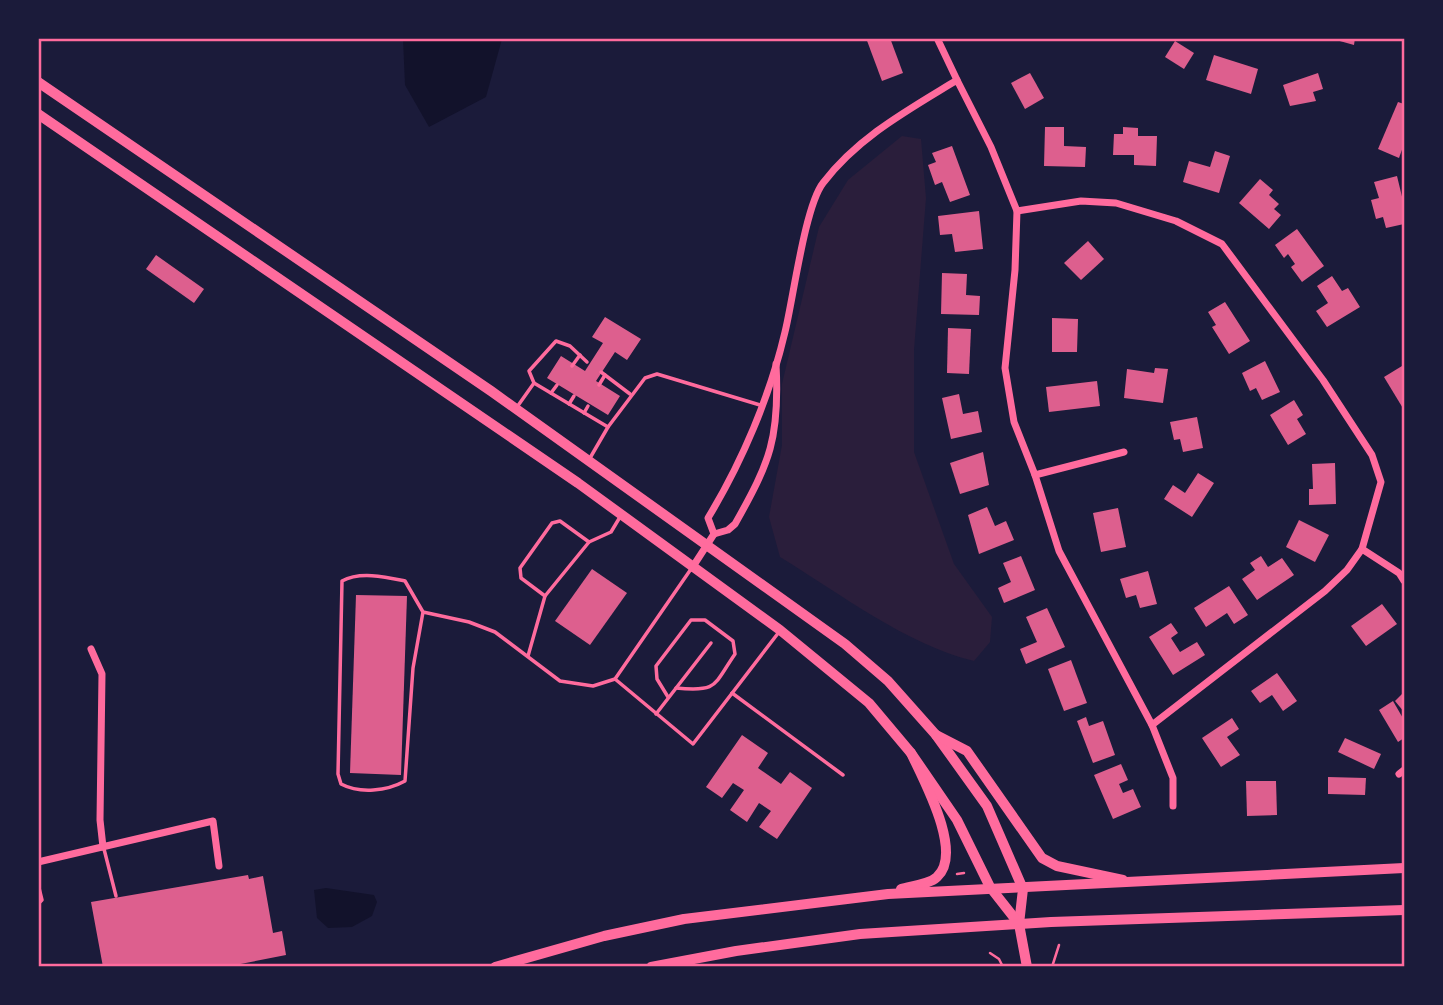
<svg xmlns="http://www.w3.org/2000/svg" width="1443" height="1005" font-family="'Archivo Narrow',sans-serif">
<rect width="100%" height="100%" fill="#1b1b3a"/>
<path fill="#2a1e3b" d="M902,136L921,139L926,198L914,350V452L954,564L992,617L990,642L974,661C905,644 841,594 780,557L769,517L782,445V384L819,227L848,180Z"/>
<g fill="#12122b">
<polygon points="403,39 502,39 486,97 429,127 405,85"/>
<polygon points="326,888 374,895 377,902 372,916 352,927 328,928 317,918 314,890"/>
</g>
<g fill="#dd5f8e">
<polygon points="866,38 890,38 903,73 882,81"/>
<polygon points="1329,38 1355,38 1354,45"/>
<polygon points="1175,41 1194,53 1184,69 1165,57"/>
<polygon points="1214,55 1258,69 1251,94 1206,80"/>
<polygon points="1030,73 1044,98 1025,109 1011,83"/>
<polygon points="1318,73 1323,89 1313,92 1316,101 1290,106 1283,85"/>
<polygon points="1398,102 1404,104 1404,144 1399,158 1378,149"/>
<polygon points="1045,127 1064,127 1064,146 1086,147 1085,167 1044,166"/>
<polygon points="1123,127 1138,128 1138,136 1157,136 1156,166 1134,165 1134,155 1113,155 1114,134 1123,134"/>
<polygon points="952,146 970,195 950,202 942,182 935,185 928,165 936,162 932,153"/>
<polygon points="1215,151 1230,156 1219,193 1183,182 1189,161 1210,167"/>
<polygon points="1397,176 1404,205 1404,224 1386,228 1383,217 1376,219 1371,200 1379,198 1374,182"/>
<polygon points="1260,179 1273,190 1269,195 1279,204 1274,209 1281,215 1269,229 1239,203"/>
<polygon points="979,211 983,249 955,252 952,234 940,235 938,216"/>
<polygon points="1297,229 1324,266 1302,282 1291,267 1295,264 1288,254 1284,258 1275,245"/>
<polygon points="1088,241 1104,259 1081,280 1064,263"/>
<polygon points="156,255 204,289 194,303 146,269"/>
<polygon points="942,273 967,274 966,295 980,296 979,315 941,314"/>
<polygon points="1332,276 1342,291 1348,288 1360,307 1327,327 1316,311 1328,303 1317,286"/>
<polygon points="1225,302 1250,341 1229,354 1212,327 1216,325 1208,312"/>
<polygon points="605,317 641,339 627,360 615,352 596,381 620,396 608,415 547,378 561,356 585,371 603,343 592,337"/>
<polygon points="1052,318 1078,319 1077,352 1052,352"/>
<polygon points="948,328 971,329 969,374 947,373"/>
<polygon points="1265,361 1280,392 1262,400 1256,388 1250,391 1242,373"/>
<polygon points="1402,366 1404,369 1404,410 1384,377"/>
<polygon points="1155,368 1168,369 1163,403 1124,398 1127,369 1154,373"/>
<polygon points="1097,381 1100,406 1049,412 1046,387"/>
<polygon points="959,394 963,414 978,411 982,432 951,439 942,398"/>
<polygon points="1294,400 1303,415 1297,419 1306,434 1288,445 1270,415"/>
<polygon points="1197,417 1203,448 1183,452 1180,439 1174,440 1170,422"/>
<polygon points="983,452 989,485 960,494 950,463"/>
<polygon points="1335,463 1336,504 1309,505 1309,489 1313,489 1312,464"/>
<polygon points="1198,473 1214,483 1192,517 1164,499 1173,485 1185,493"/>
<polygon points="987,507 995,526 1006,521 1014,540 979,554 968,515"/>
<polygon points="1118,508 1126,547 1101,552 1093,513"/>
<polygon points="1299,520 1329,535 1315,562 1286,547"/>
<polygon points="1021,556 1035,590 1004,603 998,588 1011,582 1003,563"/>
<polygon points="1261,556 1268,567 1282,558 1294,575 1257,600 1242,579 1255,570 1250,563"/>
<polygon points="592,569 627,593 590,645 555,621"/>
<polygon points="1148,571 1157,604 1140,608 1136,595 1126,598 1120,579"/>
<polygon points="1229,586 1248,615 1234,624 1227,613 1206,627 1194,608"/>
<polygon points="356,595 407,596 401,775 350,773"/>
<polygon points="1382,604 1397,624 1366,646 1351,626"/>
<polygon points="1047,608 1065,647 1026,664 1020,649 1037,642 1026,617"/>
<polygon points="1171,623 1178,633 1171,638 1180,652 1197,642 1205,655 1173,675 1149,637"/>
<polygon points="1071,660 1087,703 1064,711 1048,669"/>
<polygon points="1277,673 1297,701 1283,711 1272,695 1260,703 1251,691"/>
<polygon points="1404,692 1404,712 1395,701"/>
<polygon points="1393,701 1404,720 1404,738 1398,742 1379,710"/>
<polygon points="1086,717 1089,726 1103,721 1115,755 1093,763 1077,721"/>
<polygon points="1232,718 1239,729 1227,737 1240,755 1221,767 1202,738"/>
<polygon points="742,735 768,753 758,768 781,784 790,772 812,788 777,839 759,827 771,811 759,803 747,822 730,810 744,790 733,783 722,798 706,787"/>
<polygon points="1345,738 1381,754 1374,769 1338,752"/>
<polygon points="1121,764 1128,780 1119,784 1123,793 1133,789 1141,807 1113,819 1094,775"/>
<polygon points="1328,777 1366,778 1365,795 1328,794"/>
<polygon points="1246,781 1276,781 1277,815 1247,816"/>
<polygon points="248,875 249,879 263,876 273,933 282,931 286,955 225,967 103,967 91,902"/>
</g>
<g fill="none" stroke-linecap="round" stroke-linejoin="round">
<g stroke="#ff6b9d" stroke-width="2.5">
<polyline points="957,874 964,873"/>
<polyline points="990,953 999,959 1003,967"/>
<polyline points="1052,967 1059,945"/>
</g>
<g stroke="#ff6b9d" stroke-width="3.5">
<polyline points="587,362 570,346 556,341 529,371 534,383 608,427 645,378 657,374 760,405"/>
<polyline points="572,366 580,355"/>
<polyline points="601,372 630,394"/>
<polyline points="599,385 605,375"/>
<polyline points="551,393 557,385"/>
<polyline points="569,404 574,396"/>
<polyline points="517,407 534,383"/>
<polyline points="584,413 588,406"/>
<polyline points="590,458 608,427"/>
<polyline points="545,596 589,542"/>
<path d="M423,612L405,581C386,577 360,571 342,581L338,774L341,784C360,794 387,791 405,781L413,668L423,612L469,622L495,632L560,681L593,686L615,679L691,569"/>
<polyline points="528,656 545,596 521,578 520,568 552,523 560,521 589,542 611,532 620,517"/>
<polyline points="615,679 693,744 779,632"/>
<polyline points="732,693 843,775"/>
<path d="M668,697L657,679L656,666L691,620H705L733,641L735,654C713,686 718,692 676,688"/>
<polyline points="656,714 711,643"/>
<polyline points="104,849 116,896"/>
<polyline points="38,884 42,900 38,904"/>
</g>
<g stroke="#ff6b9d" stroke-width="7">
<polyline points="937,38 957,80"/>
<polyline points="1017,211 1081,201 1116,203 1176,221 1222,244 1323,380 1372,455 1381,482 1362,549 1347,570 1325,591 1152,725"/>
<polyline points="1035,475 1124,452"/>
<path d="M714,534L708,518C742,462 770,396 785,332C793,300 805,206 823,183C858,137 908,110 957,80L991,147L1017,211L1015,270L1005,368L1014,422L1035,475L1059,551L1152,725L1173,778V806"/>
<polyline points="1362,549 1399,573 1404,581"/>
<path d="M692,568L714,534L728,530L735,524C770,462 780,438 776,364"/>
<polyline points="91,649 102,674 100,820 103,847"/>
<polyline points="1399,774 1404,770"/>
<polyline points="38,862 213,821 219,866"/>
</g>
<g stroke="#ff6b9d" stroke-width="10">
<polyline points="38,82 491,391 845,644 888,681 936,735 987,806 1023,889 1019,924 1027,967"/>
<polyline points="38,114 578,483 780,630 869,703 911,753 957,820 990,887 1019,924"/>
</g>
<g stroke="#ff6b9d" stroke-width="10">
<polyline points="936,735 967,751 1042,858 1057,866 1123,880"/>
<path d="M901,889C911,886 930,884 937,877C964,853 923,779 911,753"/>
<polyline points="495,967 604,936 684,919 888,894 1404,868"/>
<polyline points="651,967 736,951 860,934 1051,922 1404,910"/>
</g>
</g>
<rect width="1443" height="1005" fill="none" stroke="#1b1b3a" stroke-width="80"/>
<rect x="40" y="40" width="1363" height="925" fill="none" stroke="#ff6b9d" stroke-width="2.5"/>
</svg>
